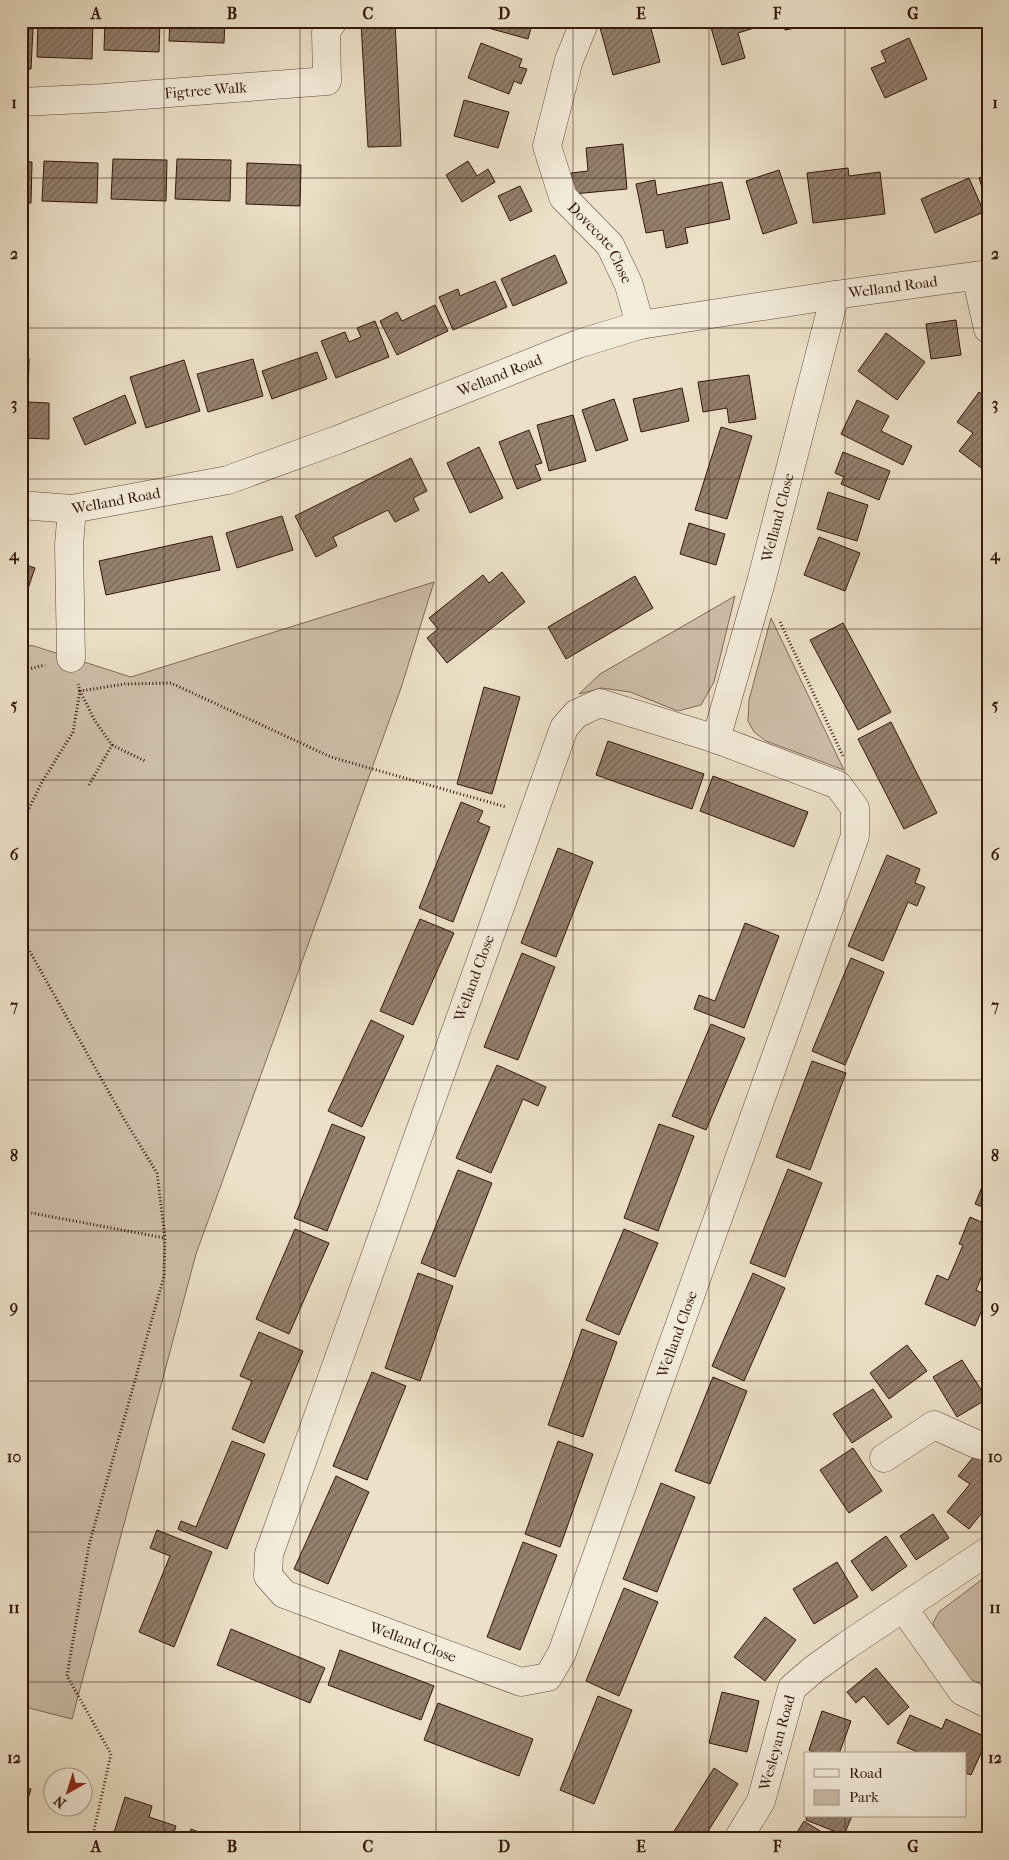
<svg xmlns="http://www.w3.org/2000/svg" width="1009" height="1860" font-family="'IM FELL French Canon',serif">
<defs>
<pattern id="building-hatch" width="6" height="6" patternUnits="userSpaceOnUse" patternTransform="scale(1.25)"><rect width="6" height="6" fill="#94806e"/><path d="M-1 1l2-2M0 6l6-6M5 7l2-2" fill="none" stroke="#7a6859"/></pattern>
</defs>
<rect width="100%" height="100%" fill="#ece1c8"/>
<filter id="stains"><feTurbulence type="fractalNoise" baseFrequency=".004" numOctaves="4"/><feColorMatrix values="0 0 0 0 .2 0 0 0 0 .09 0 0 0 0 .02 0 0 0 .5 -.17"/></filter>
<radialGradient id="worn" r=".72"><stop offset=".6" stop-color="#630" stop-opacity="0"/><stop offset="1" stop-color="#630" stop-opacity=".3"/></radialGradient>
<g fill="#cdbea8" stroke="#806a5a">
<polygon points="434,582 401,688 196,1254 72,1719 21,1706 21,645 34,646 131,677"/>
<polygon points="735,596 714,682 701,705 678,711 630,692 602,688 579,694 600,674"/>
<polygon points="771,618 844,770 766,741 754,732 748,721 749,700"/>
<polygon points="988,1575 988,1695 966,1683 942,1652 933,1623 939,1612"/>
</g>
<g fill="url(#building-hatch)" stroke="#34160c">
<polygon points="38,21 93,21 92,59 37,57"/>
<polygon points="105,21 160,21 159,52 104,50"/>
<polygon points="170,21 225,21 224,43 169,41"/>
<polygon points="482,21 533,21 528,39 481,26"/>
<polygon points="609,21 649,21 660,62 613,75 599,24"/>
<polygon points="709,21 763,21 764,25 738,33 745,58 722,65"/>
<polygon points="783,21 821,21 821,23 785,30"/>
<polygon points="395,22 401,146 368,147 361,23"/>
<polygon points="21,28 33,29 31,69 21,69"/>
<polygon points="909,38 927,79 885,98 871,68 886,62 881,51"/>
<polygon points="481,43 522,59 519,67 527,69 521,84 514,81 509,94 468,78"/>
<polygon points="464,100 509,112 498,148 454,136"/>
<polygon points="623,144 627,189 573,194 571,173 588,171 586,148"/>
<polygon points="113,159 167,160 166,201 111,199"/>
<polygon points="177,159 231,160 230,201 175,199"/>
<polygon points="44,161 98,163 97,203 42,201"/>
<polygon points="468,161 477,176 488,169 495,182 462,202 446,175"/>
<polygon points="21,162 32,162 31,203 21,203"/>
<polygon points="247,163 301,165 300,206 246,204"/>
<polygon points="848,168 849,176 880,172 885,214 813,223 807,173"/>
<polygon points="779,170 797,223 763,234 746,181"/>
<polygon points="988,175 988,206 979,178"/>
<polygon points="969,178 984,212 935,233 921,199"/>
<polygon points="655,180 657,195 722,182 730,219 685,228 688,243 666,248 663,230 646,233 636,184"/>
<polygon points="520,186 532,211 510,221 498,196"/>
<polygon points="555,255 567,283 513,306 501,279"/>
<polygon points="495,281 507,307 453,330 439,297 458,289 460,296"/>
<polygon points="435,305 448,331 397,355 380,321 397,312 402,321"/>
<polygon points="956,320 961,355 931,359 926,324"/>
<polygon points="375,321 389,357 336,378 321,341 345,332 349,342 361,337 357,328"/>
<polygon points="886,333 925,362 897,400 858,371"/>
<polygon points="317,352 327,379 272,399 262,371"/>
<polygon points="21,359 29,359 28,402 49,403 49,439 21,438"/>
<polygon points="253,359 263,396 208,412 197,374"/>
<polygon points="184,360 200,411 146,428 130,377"/>
<polygon points="749,375 756,419 729,423 727,408 703,412 698,382"/>
<polygon points="682,388 689,421 641,432 633,399"/>
<polygon points="979,392 988,399 988,473 959,451 973,433 957,422"/>
<polygon points="125,395 136,423 85,445 73,418"/>
<polygon points="614,399 628,440 596,451 582,410"/>
<polygon points="857,400 889,416 881,431 912,446 903,465 841,434"/>
<polygon points="573,415 586,461 549,471 537,425"/>
<polygon points="721,427 752,436 727,519 695,510"/>
<polygon points="529,430 542,463 535,465 541,480 517,489 499,442"/>
<polygon points="479,447 503,498 470,513 447,463"/>
<polygon points="843,452 890,471 879,500 841,484 844,477 835,473"/>
<polygon points="411,458 427,491 413,498 419,510 395,522 388,510 333,537 337,546 316,557 295,516"/>
<polygon points="828,492 868,505 857,541 817,529"/>
<polygon points="282,516 293,550 237,568 226,533"/>
<polygon points="689,523 725,534 716,565 680,554"/>
<polygon points="212,536 220,570 106,595 99,561"/>
<polygon points="819,537 860,553 845,591 804,575"/>
<polygon points="21,563 35,568 21,609"/>
<polygon points="502,572 525,602 447,663 427,638 438,629 429,618 483,575 489,583"/>
<polygon points="635,576 653,608 566,659 548,627"/>
<polygon points="843,623 891,712 858,730 810,640"/>
<polygon points="484,687 520,697 492,794 457,784"/>
<polygon points="891,722 937,813 904,829 858,739"/>
<polygon points="608,741 704,774 692,809 596,775"/>
<polygon points="713,776 808,812 794,847 700,811"/>
<polygon points="461,802 483,811 478,822 490,827 453,922 419,908"/>
<polygon points="558,848 593,862 556,957 521,943"/>
<polygon points="887,855 920,869 915,883 925,887 917,906 908,902 883,961 848,946"/>
<polygon points="420,919 454,933 413,1025 380,1011"/>
<polygon points="745,923 779,936 744,1028 694,1009 699,995 715,1001"/>
<polygon points="522,953 555,967 518,1060 484,1047"/>
<polygon points="851,958 884,972 845,1065 812,1051"/>
<polygon points="371,1020 404,1036 362,1127 328,1111"/>
<polygon points="711,1024 745,1038 706,1130 672,1116"/>
<polygon points="812,1061 846,1073 810,1170 776,1157"/>
<polygon points="497,1065 546,1087 538,1106 523,1099 491,1173 456,1158"/>
<polygon points="332,1124 365,1137 327,1231 294,1218"/>
<polygon points="659,1124 694,1136 658,1231 624,1218"/>
<polygon points="788,1169 822,1183 785,1277 750,1263"/>
<polygon points="458,1170 492,1183 455,1277 421,1263"/>
<polygon points="988,1172 988,1209 975,1204"/>
<polygon points="970,1217 988,1225 988,1262 976,1290 988,1296 975,1326 925,1304 937,1275 948,1280 963,1245 959,1244"/>
<polygon points="295,1229 329,1243 289,1334 256,1319"/>
<polygon points="624,1229 658,1243 619,1335 586,1320"/>
<polygon points="418,1273 453,1286 420,1381 385,1368"/>
<polygon points="753,1273 785,1288 744,1381 712,1366"/>
<polygon points="582,1329 617,1342 583,1437 548,1425"/>
<polygon points="259,1332 303,1351 264,1443 232,1429 252,1381 240,1376"/>
<polygon points="907,1345 927,1371 889,1399 870,1373"/>
<polygon points="962,1360 987,1399 957,1417 933,1377"/>
<polygon points="372,1372 406,1386 367,1480 333,1466"/>
<polygon points="713,1377 747,1391 710,1484 675,1471"/>
<polygon points="873,1389 892,1417 852,1443 833,1414"/>
<polygon points="232,1441 265,1454 227,1549 178,1529 181,1521 196,1527"/>
<polygon points="558,1441 593,1454 560,1547 525,1534"/>
<polygon points="853,1448 882,1491 849,1513 820,1470"/>
<polygon points="975,1455 988,1465 988,1505 969,1529 947,1512 970,1484 958,1476"/>
<polygon points="336,1476 369,1492 328,1584 294,1569"/>
<polygon points="661,1483 695,1497 657,1592 623,1579"/>
<polygon points="933,1514 949,1538 916,1560 900,1536"/>
<polygon points="157,1530 212,1552 174,1647 139,1632 170,1556 150,1548"/>
<polygon points="886,1536 907,1566 872,1591 851,1561"/>
<polygon points="523,1542 557,1555 520,1650 487,1637"/>
<polygon points="837,1562 858,1597 814,1624 793,1589"/>
<polygon points="624,1588 658,1602 619,1696 586,1681"/>
<polygon points="765,1617 796,1640 765,1681 734,1657"/>
<polygon points="231,1629 325,1668 310,1703 217,1665"/>
<polygon points="340,1650 434,1686 421,1720 328,1685"/>
<polygon points="876,1668 909,1707 888,1725 864,1696 856,1703 847,1692"/>
<polygon points="722,1692 759,1701 747,1752 709,1743"/>
<polygon points="598,1696 632,1710 594,1804 560,1790"/>
<polygon points="438,1703 533,1739 519,1776 424,1740"/>
<polygon points="822,1711 851,1721 839,1754 819,1754 809,1750"/>
<polygon points="910,1715 942,1729 946,1719 988,1738 971,1775 965,1773 965,1754 922,1754 897,1743"/>
<polygon points="714,1768 738,1784 703,1839 683,1839 673,1833"/>
<polygon points="21,1786 31,1789 21,1822"/>
<polygon points="125,1797 152,1806 149,1817 176,1826 172,1839 112,1839"/>
<polygon points="807,1816 852,1816 844,1835 806,1820"/>
<polygon points="804,1821 833,1839 793,1839"/>
<polygon points="191,1829 216,1839 188,1839"/>
</g>
<g fill="none" stroke-linecap="round" stroke-linejoin="round">
<defs>
<g id="minor">
<path id="s1" d="M585,21L569,60L547,146L563,197L610,245L629,285L640,325"/>
<path id="s2" d="M21,102L104,98L327,81L326,32L333,21"/>
<polyline points="976,276 988,329"/>
<path id="s3" d="M21,505L72,509L228,480L337,440L578,344L640,325L835,295L988,274"/>
<polyline points="71,658 69,545 72,509"/>
<polygon points="600,703 716,739 838,785 855,808 855,836 562,1653 548,1677 521,1682 284,1594 268,1576 269,1554 564,728 576,714"/>
<path id="s4" d="M716,739L761,582L835,295"/>
<polyline points="884,1458 934,1425 976,1444 988,1447"/>
<polyline points="904,1609 962,1691 988,1704"/>
<path id="s5" d="M738,1839L761,1801L792,1688L814,1669L846,1646L988,1551"/>
</g>
</defs>
<use href="#minor" stroke="#62493b" stroke-width="29"/>
<g stroke="#34160c" stroke-width="3" stroke-dasharray="1 2.5" stroke-linecap="butt">
<polyline points="978,21 988,38"/>
<polyline points="780,622 843,756"/>
<polyline points="21,671 45,665"/>
<polyline points="112,745 145,761"/>
<polyline points="89,785 112,745 95,721 80,691 125,684 171,683 331,757 506,807"/>
<polyline points="21,824 42,782 73,732 80,691 78,684"/>
<polyline points="21,936 124,1119 157,1173 165,1238 164,1276 89,1545 67,1676 111,1754 92,1839"/>
<polyline points="21,1211 165,1238"/>
</g>
<use href="#minor" stroke="#f3ecdb" stroke-width="28"/>
</g>
<path fill="none" stroke="#34160c" stroke-width="1" stroke-opacity="0.55" d="M164,21V1839M300,21V1839M436,21V1839M573,21V1839M709,21V1839M845,21V1754M21,178H988M21,328H988M21,479H988M21,629H988M21,780H988M21,930H988M21,1080H988M21,1231H988M21,1381H988M21,1532H988M21,1682H988M845,1816V1839"/>
<g text-anchor="middle" dominant-baseline="central" stroke-width="5" stroke-linejoin="round" paint-order="stroke">
<g font-size="15" fill="#34160c" stroke="#f3ecdb">
<text stroke="none"><textPath href="#s2" startOffset="185">Figtree Walk</textPath></text>
<text stroke="none"><textPath href="#s1" startOffset="244">Dovecote Close</textPath></text>
<text stroke="none"><textPath href="#s3" startOffset="906">Welland Road</textPath></text>
<text stroke="none"><textPath href="#s3" startOffset="501">Welland Road</textPath></text>
<text stroke="none"><textPath href="#s3" startOffset="96">Welland Road</textPath></text>
<text stroke="none"><textPath href="#s4" startOffset="230">Welland Close</textPath></text>
<text transform="translate(474 978) rotate(-70)">Welland Close</text>
<text transform="translate(677 1334) rotate(-70)">Welland Close</text>
<text transform="translate(413 1642) rotate(20)">Welland Close</text>
<text stroke="none"><textPath href="#s5" startOffset="105">Wesleyan Road</textPath></text>
</g>
</g>
<rect width="1009" height="1860" fill="none" stroke="#ece1c8" stroke-width="55"/>
<rect x="804" y="1752" width="162" height="65" fill="#f3ecdb" stroke="#a79688"/>
<rect x="814" y="1769" width="25" height="8" fill="#f3ecdb" stroke="#a79688"/>
<text x="849" y="1778" font-size="15" fill="#34160c">Road</text>
<rect x="814" y="1790" width="25" height="15" fill="#cdbea8" stroke="#a79688"/>
<text x="849" y="1802" font-size="15" fill="#34160c">Park</text>
<g transform="translate(68 1792) rotate(219)"><circle r="24" fill="#f3ecdb" stroke="#a79688"/>
<path d="M0-4L9 19L0 12L-9 19Z" fill="#8f2418"/>
<text y="-8" font-size="14" font-weight="bold" text-anchor="middle" fill="#34160c">N</text>
</g>
<rect x="28" y="28" width="954" height="1804" fill="none" stroke="#34160c" stroke-width="2"/>
<g font-size="16" text-anchor="middle" font-weight="bold" fill="#34160c">
<text x="96" y="19">A</text>
<text x="232" y="19">B</text>
<text x="368" y="19">C</text>
<text x="504" y="19">D</text>
<text x="641" y="19">E</text>
<text x="777" y="19">F</text>
<text x="913" y="19">G</text>
<text x="14" y="108">1</text>
<text x="995" y="108">1</text>
<text x="14" y="259">2</text>
<text x="995" y="259">2</text>
<text x="14" y="409">3</text>
<text x="995" y="409">3</text>
<text x="14" y="560">4</text>
<text x="995" y="560">4</text>
<text x="14" y="710">5</text>
<text x="995" y="710">5</text>
<text x="14" y="860">6</text>
<text x="995" y="860">6</text>
<text x="14" y="1011">7</text>
<text x="995" y="1011">7</text>
<text x="14" y="1161">8</text>
<text x="995" y="1161">8</text>
<text x="14" y="1312">9</text>
<text x="995" y="1312">9</text>
<text x="14" y="1462">10</text>
<text x="995" y="1462">10</text>
<text x="14" y="1613">11</text>
<text x="995" y="1613">11</text>
<text x="14" y="1763">12</text>
<text x="995" y="1763">12</text>
<text x="96" y="1852">A</text>
<text x="232" y="1852">B</text>
<text x="368" y="1852">C</text>
<text x="504" y="1852">D</text>
<text x="641" y="1852">E</text>
<text x="777" y="1852">F</text>
<text x="913" y="1852">G</text>
</g>
<rect width="100%" height="100%" filter="url(#stains)"/>
<rect width="100%" height="100%" fill="url(#worn)"/>
</svg>
